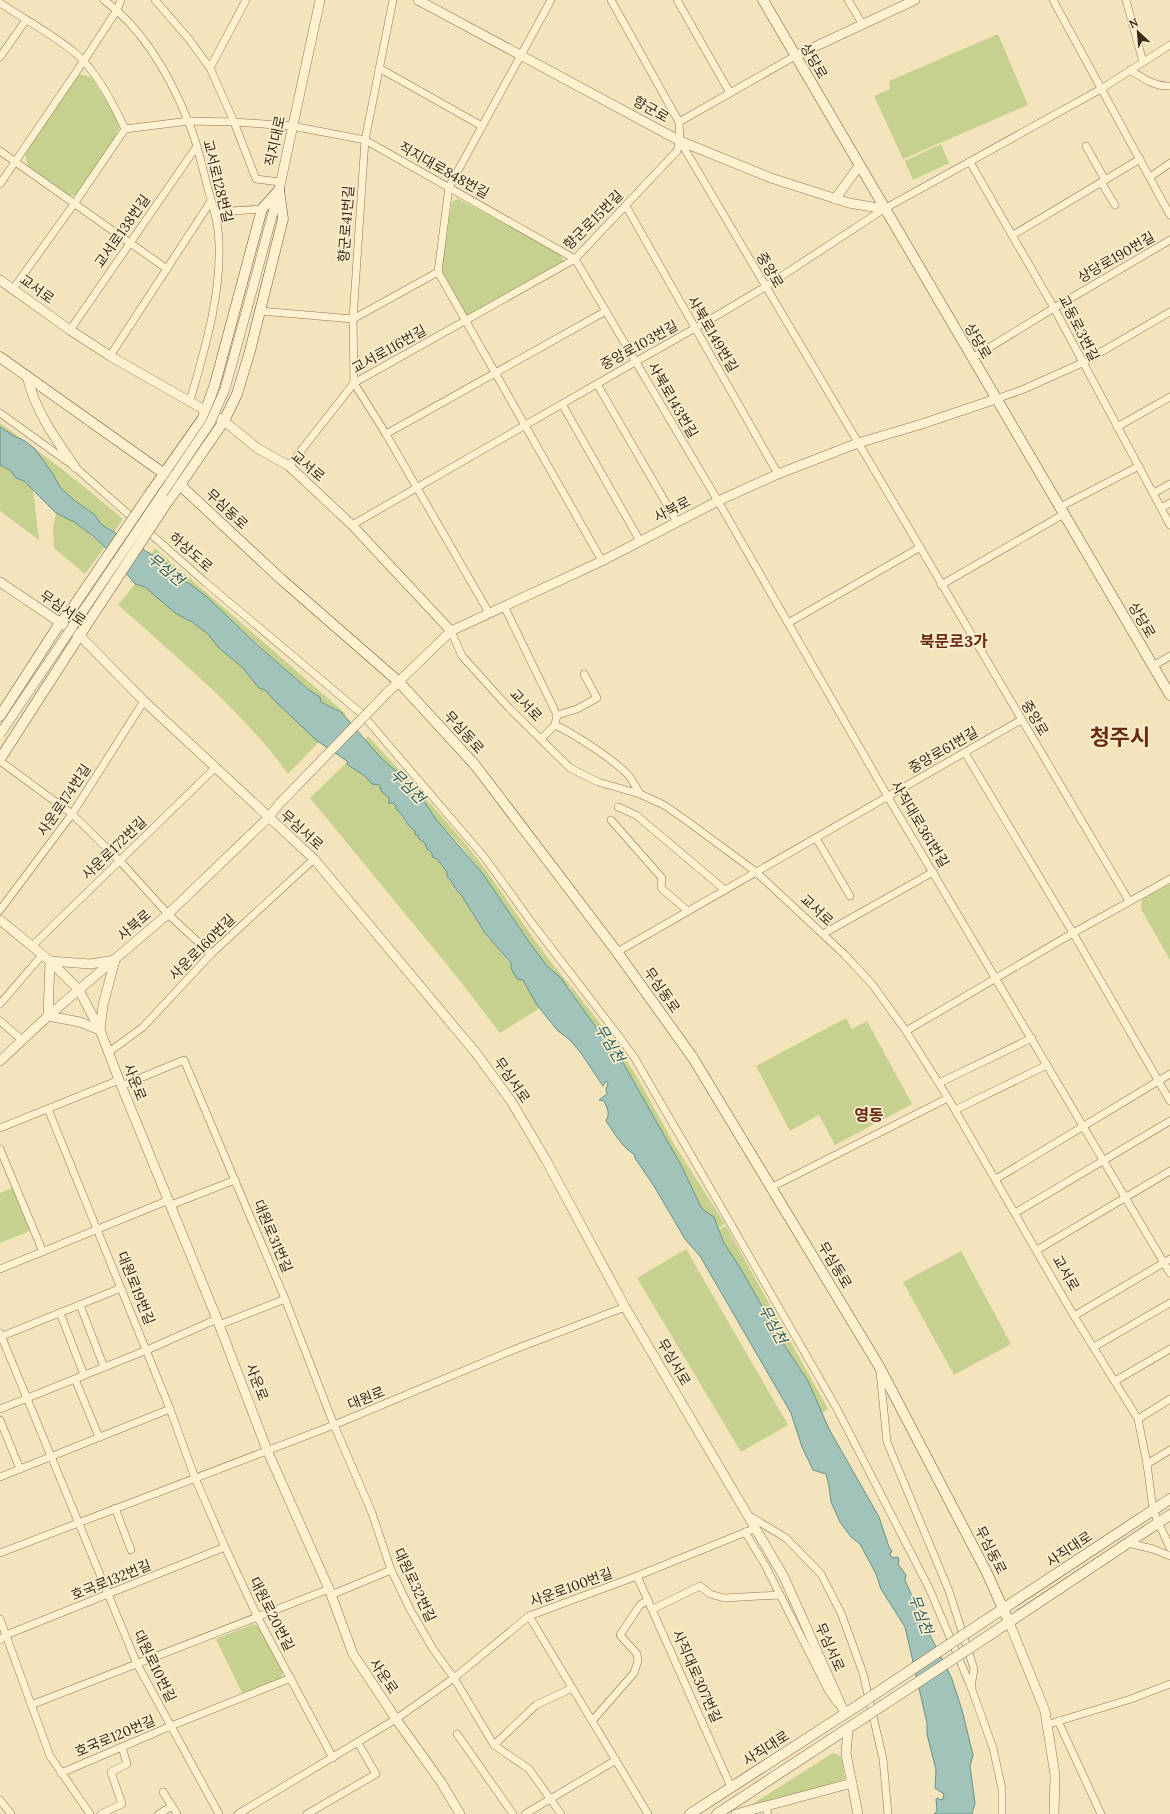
<svg xmlns="http://www.w3.org/2000/svg" width="1170" height="1814" font-family="Lora,'Noto Sans KR',serif">
<rect width="100%" height="100%" fill="#f3e4bc"/>
<g fill="#c7d18f">
<polygon points="998,34 1028,105 903,159 874,96 890,89 889,81"/>
<polygon points="79,74 91,77 113,112 120,126 114,139 78,194 69,196 28,166 25,154"/>
<polygon points="941,144 949,163 913,180 905,161"/>
<polygon points="458,199 559,252 564,261 467,316 441,269 452,202"/>
<path d="M0,423C42,453 83,485 123,519L114,532L102,525L94,514L75,501L60,487L53,474L35,449L25,441L16,437L0,427Z"/>
<polygon points="0,465 11,471 16,478 24,481 33,489 39,540 0,511"/>
<polygon points="56,513 74,522 105,547 85,574 54,548 53,527"/>
<polygon points="155,548 346,714 344,716 336,709 321,702 320,697 309,690 190,584 180,579 166,563 151,554"/>
<path d="M135,584L145,587L175,613L192,622L208,634L218,647L243,668L259,688L265,690L275,701L319,742L288,774C242,710 176,657 118,605Z"/>
<path d="M368,736C405,777 445,817 479,861C510,902 536,947 571,986L568,988C561,979 553,973 546,965C538,957 534,948 527,939L483,874L462,847L435,818L424,801L414,793L402,776L382,759L365,739Z"/>
<polygon points="348,761 349,765 365,776 372,784 380,785 381,787 381,791 389,798 390,803 392,802 397,806 405,822 415,831 419,839 425,843 425,846 447,872 457,892 462,896 485,933 523,979 540,1008 500,1033 453,972 310,798"/>
<polygon points="1170,884 1170,960 1141,909 1142,899"/>
<polygon points="572,987 620,1050 637,1077 674,1144 725,1224 719,1228 714,1217 702,1209 681,1165 618,1054 598,1030 569,989"/>
<polygon points="846,1018 852,1029 867,1021 912,1104 835,1145 819,1115 790,1131 756,1066"/>
<polygon points="12,1188 30,1231 0,1243 0,1193"/>
<polygon points="726,1226 828,1409 822,1413 808,1381 781,1340 741,1269 724,1243 719,1230"/>
<polygon points="686,1249 788,1425 741,1452 637,1278"/>
<polygon points="961,1251 1011,1344 954,1375 903,1282"/>
<polygon points="253,1624 259,1627 283,1670 282,1679 243,1695 216,1639"/>
<polygon points="833,1753 841,1756 845,1779 772,1804 743,1810"/>
</g>
<path fill="#a1c3ba" stroke="#679289" d="M0,427L16,437L25,441L35,449L53,474L60,487L75,501L94,514L102,525L166,563L180,579L190,584L206,596L254,642L309,690L320,697L321,702L341,712L382,759L402,776L414,793L424,801L435,818L483,874L527,939L547,966L560,977L598,1030L618,1054L681,1165L702,1209L714,1217L724,1243L741,1269L781,1340L808,1381L829,1429L879,1517L889,1547L892,1551L890,1554L892,1558L898,1557L899,1560L898,1564L906,1575L905,1580L913,1598L919,1605L923,1621L952,1679L962,1710L973,1755L970,1766L975,1803L972,1814H934L937,1811L936,1799L938,1798L940,1800L943,1799L944,1794L935,1788L936,1770L927,1734V1723L905,1627L881,1589L876,1574L860,1544L851,1537L840,1522L831,1502L829,1486L826,1474L813,1470L802,1447L791,1413L700,1256L685,1239L654,1186L635,1158L634,1154C622,1148 614,1132 606,1121C610,1114 608,1109 604,1101L599,1100L607,1094L606,1089L608,1084L606,1081L603,1086L581,1053L569,1039L558,1031L537,1005L523,980L517,979L511,968V963L485,933L462,896C455,890 453,882 447,876V872L437,859L432,857V853L427,849L425,843L419,839L418,835H415V831C406,826 404,814 396,809V806L392,802L389,804V798L381,791L380,785L372,784L365,776L348,765L347,761L316,740L275,701L265,690L259,688L243,668L218,647L208,634L192,622L175,613L145,587L135,584L105,547L93,536L74,522L56,513L24,481L16,478L11,471L0,465Z"/>
<g fill="none" stroke-linecap="round" stroke-linejoin="round">
<defs>
<g id="minor">
<path d="M104,0C143,29 170,76 188,121C197,141 201,163 207,185C212,204 219,223 219,244C221,297 204,351 190,401"/>
<polyline points="155,0 188,38 210,68 234,122 256,179 280,182"/>
<polyline points="551,0 449,187 438,272 602,561"/>
<polyline points="611,0 679,122 680,141 1129,901"/>
<polyline points="677,0 730,93"/>
<polyline points="848,0 863,25"/>
<polyline points="1053,0 1170,215"/>
<polyline points="1126,0 1143,62"/>
<path d="M0,3C24,19 52,34 74,52C95,69 114,105 125,129"/>
<polyline points="0,57 26,20"/>
<polyline points="210,68 246,0"/>
<polyline points="379,68 482,126"/>
<path d="M1130,70C1143,78 1155,87 1170,86"/>
<polyline points="679,122 795,56"/>
<polyline points="125,129 189,121 234,122 292,126 365,140 575,259 718,501 888,797 1170,1273"/>
<polyline points="1086,146 1105,180"/>
<polyline points="0,151 167,269"/>
<polyline points="970,162 1054,308 1170,525"/>
<polyline points="1150,177 1170,163"/>
<polyline points="1101,182 1115,205"/>
<polyline points="0,184 83,62 117,10 121,0"/>
<polyline points="626,206 778,474"/>
<polyline points="215,212 262,209"/>
<polyline points="1013,235 1140,159"/>
<polyline points="13,289 74,204 125,129"/>
<polyline points="260,311 353,319 438,272"/>
<polyline points="70,330 197,146"/>
<polyline points="110,356 211,201"/>
<polyline points="972,358 1054,308 1170,240"/>
<polyline points="354,383 353,319 365,140 393,0"/>
<polyline points="354,383 386,434 489,613"/>
<polyline points="597,384 677,522"/>
<polyline points="996,399 1024,389 1082,363 1170,312"/>
<polyline points="562,404 640,541"/>
<polyline points="0,413 75,467 205,582 362,714 485,858 532,923 618,1035 634,1057 698,1167 836,1407 929,1588 971,1687 993,1748 1002,1789 1002,1814"/>
<polyline points="1117,427 1170,397"/>
<polyline points="386,434 606,311"/>
<polyline points="289,466 354,383 575,259 677,151 680,141"/>
<polyline points="1154,493 1170,484"/>
<polyline points="1060,507 1139,466"/>
<polyline points="1161,508 1170,503"/>
<polyline points="352,525 635,362 706,322 765,287 884,209 1101,89 1170,45"/>
<polyline points="941,585 1064,514"/>
<polyline points="504,606 557,715 555,725 541,739"/>
<polyline points="788,623 919,548"/>
<polyline points="451,631 462,656 509,708 570,768 598,782 640,794 664,805 687,821 756,872 844,954 872,984 906,1031 948,1098 1074,1316 1138,1419 1147,1464 1153,1510 1170,1548"/>
<polyline points="1153,666 1170,656"/>
<polyline points="557,715 577,709 597,698 584,674"/>
<path d="M555,725C573,733 616,761 629,776C633,782 637,788 640,794"/>
<polyline points="965,753 1073,933 1170,1101"/>
<polyline points="0,761 72,814 120,861 168,914 211,954"/>
<polyline points="618,807 636,815 725,890"/>
<polyline points="611,820 662,878 661,888 688,911"/>
<polyline points="816,838 850,896"/>
<polyline points="0,910 72,814 144,701"/>
<polyline points="823,934 933,872"/>
<polyline points="32,946 215,768"/>
<polyline points="617,952 1021,720"/>
<polyline points="0,1004 43,954"/>
<polyline points="0,1021 22,1040"/>
<polyline points="906,1031 1073,933 1170,879"/>
<polyline points="109,1052 143,1027 211,954 314,859"/>
<polyline points="939,1083 1032,1038"/>
<polyline points="121,1086 184,1060 285,1299 334,1425 372,1513 391,1570 411,1611 433,1649 454,1678 494,1745 529,1769 561,1814"/>
<polyline points="48,1109 170,1409 195,1478 225,1547 258,1618 333,1758"/>
<polyline points="955,1110 1047,1065"/>
<polyline points="0,1128 119,1080"/>
<polyline points="0,1149 43,1252"/>
<polyline points="996,1179 1170,1074"/>
<polyline points="772,1187 948,1098"/>
<polyline points="171,1205 235,1180"/>
<polyline points="1015,1213 1170,1121"/>
<polyline points="1037,1250 1170,1171"/>
<polyline points="0,1269 169,1200"/>
<polyline points="80,1305 104,1367"/>
<polyline points="60,1313 84,1375"/>
<polyline points="1074,1316 1170,1259"/>
<polyline points="219,1325 285,1299"/>
<polyline points="0,1333 137,1664 219,1814"/>
<polyline points="0,1337 121,1288"/>
<polyline points="1094,1347 1170,1303"/>
<polyline points="880,1372 887,1442 949,1591 974,1669 971,1687"/>
<polyline points="75,1379 99,1437"/>
<polyline points="1115,1381 1170,1349"/>
<polyline points="0,1409 147,1350 217,1319"/>
<polyline points="1138,1419 1170,1399"/>
<polyline points="0,1420 20,1469"/>
<polyline points="1147,1464 1170,1450"/>
<polyline points="0,1477 170,1409"/>
<polyline points="115,1508 131,1550"/>
<polyline points="748,1515 786,1538 821,1574 841,1613 863,1673 883,1759 888,1814"/>
<polyline points="745,1532 765,1565 828,1690 837,1703"/>
<polyline points="1128,1543 1153,1549 1170,1556"/>
<polyline points="0,1553 334,1425 513,1350 625,1307"/>
<polyline points="637,1576 731,1787"/>
<polyline points="331,1595 391,1570"/>
<polyline points="653,1609 700,1586 710,1594 724,1598 780,1595"/>
<polyline points="529,1616 648,1814"/>
<polyline points="0,1619 50,1756 90,1814"/>
<polyline points="0,1640 6,1635 225,1547"/>
<polyline points="31,1705 329,1589"/>
<polyline points="592,1721 634,1673 638,1661 637,1654 620,1635 640,1605 648,1600"/>
<polyline points="1058,1721 1101,1814"/>
<polyline points="1046,1725 1131,1699 1170,1684"/>
<polyline points="457,1734 513,1814"/>
<polyline points="494,1745 536,1705 572,1688"/>
<polyline points="61,1773 171,1726 291,1678"/>
<polyline points="163,1792 177,1814"/>
<polyline points="0,1800 11,1814"/>
<polyline points="766,1806 768,1814"/>
<polyline points="101,1814 122,1804 111,1772 127,1764 122,1747"/>
<polyline points="159,1814 172,1806"/>
<polyline points="238,1814 396,1719 454,1678 529,1616 637,1576 756,1528"/>
<polyline points="307,1814 376,1774 358,1743"/>
<polyline points="525,1814 616,1760"/>
</g>
<g id="tertiary">
<polyline points="418,0 680,141 771,178 849,203 884,209"/>
<polyline points="795,56 915,0"/>
<polyline points="835,199 859,166"/>
<polyline points="0,280 70,330 110,356 224,421 257,448 289,466 352,525 451,631"/>
<polyline points="253,287 279,190 320,0"/>
<path d="M27,376C35,411 55,438 75,467"/>
<polyline points="0,582 80,636 144,701 314,859 476,1053 511,1101 546,1160 625,1307 784,1577 845,1714"/>
<polyline points="387,693 451,631 602,561 718,501 778,474 858,443 922,424 996,399"/>
<polyline points="0,920 50,961 79,990 100,1030 119,1080 217,1319 267,1450 329,1589 353,1654 396,1719 441,1782 460,1814"/>
<polygon points="115,960 103,1005 100,1030 80,1022 48,1016 50,961 90,964"/>
<polyline points="0,1061 48,1016 168,914 268,818 280,803"/>
<polyline points="1009,1622 1045,1711 1055,1775 1054,1814"/>
<polyline points="848,1729 846,1754 858,1814"/>
<polyline points="736,1814 852,1783"/>
</g>
<g id="secondary">
<polyline points="763,0 1170,695"/>
<polyline points="0,357 180,485 281,579 399,682 475,765 617,952 693,1058 879,1366 986,1571 1009,1622"/>
<polyline points="151,492 203,418 215,384 262,209 279,190"/>
<polyline points="168,501 180,485 224,421 237,394 250,351 283,219 279,190"/>
<polyline points="0,716 60,623 69,613"/>
<polyline points="0,759 85,627"/>
<polyline points="983,1622 1170,1499"/>
<polyline points="991,1634 1170,1515"/>
<polyline points="690,1814 857,1706"/>
<polyline points="717,1814 862,1719"/>
</g>
</defs>
<use href="#minor" stroke="#8c7454" stroke-width="8"/>
<use href="#tertiary" stroke="#8c7454" stroke-width="10"/>
<use href="#secondary" stroke="#6e5437" stroke-width="11"/>
<use href="#minor" stroke="#fdf1d0" stroke-width="7"/>
<use href="#tertiary" stroke="#fdf1d0" stroke-width="9"/>
<use href="#secondary" stroke="#fdf1d0" stroke-width="10"/>
<defs>
<g id="tertiary-bridge">
<polyline points="0,734 210,423 225,389 253,287"/>
<polyline points="280,803 387,693"/>
</g>
<g id="secondary-bridge">
<polyline points="69,613 151,492"/>
<polyline points="85,627 168,501"/>
<polyline points="857,1706 983,1622"/>
<polyline points="862,1719 991,1634"/>
</g>
</defs>
<use href="#tertiary-bridge" stroke="#8c7454" stroke-width="10" stroke-linecap="butt"/>
<use href="#secondary-bridge" stroke="#6e5437" stroke-width="11" stroke-linecap="butt"/>
<use href="#tertiary-bridge" stroke="#fdf1d0" stroke-width="9"/>
<use href="#secondary-bridge" stroke="#fdf1d0" stroke-width="10"/>
</g>
<g text-anchor="middle" dominant-baseline="central" stroke-width="3.5" stroke-linejoin="round" paint-order="stroke">
<g font-size="14" fill="#392a1a" stroke="#f9eecd">
<text transform="translate(814 61) rotate(60)">상당로</text>
<text transform="translate(651 109) rotate(29)">향군로</text>
<text transform="translate(275 141) rotate(-78)">직지대로</text>
<text transform="translate(444 170) rotate(29)">직지대로848번길</text>
<text transform="translate(218 181) rotate(76)">교서로128번길</text>
<text transform="translate(593 220) rotate(-45)">향군로15번길</text>
<text transform="translate(346 224) rotate(-86)">향군로41번길</text>
<text transform="translate(122 231) rotate(-55)">교서로138번길</text>
<text transform="translate(1116 257) rotate(-30)">상당로190번길</text>
<text transform="translate(770 270) rotate(60)">중앙로</text>
<text transform="translate(37 289) rotate(36)">교서로</text>
<text transform="translate(1079 328) rotate(63)">교동로3번길</text>
<text transform="translate(713 334) rotate(60)">사북로149번길</text>
<text transform="translate(978 341) rotate(60)">상당로</text>
<text transform="translate(639 345) rotate(-29)">중앙로103번길</text>
<text transform="translate(389 349) rotate(-29)">교서로116번길</text>
<text transform="translate(673 400) rotate(60)">사북로143번길</text>
<text transform="translate(308 466) rotate(40)">교서로</text>
<text transform="translate(227 509) rotate(43)">무심동로</text>
<text transform="translate(672 509) rotate(-27)">사북로</text>
<text transform="translate(191 552) rotate(41)">하상도로</text>
<text transform="translate(63 608) rotate(34)">무심서로</text>
<text transform="translate(1142 620) rotate(60)">상당로</text>
<text transform="translate(526 705) rotate(46)">교서로</text>
<text transform="translate(1035 718) rotate(59)">중앙로</text>
<text transform="translate(464 732) rotate(48)">무심동로</text>
<text transform="translate(943 750) rotate(-30)">중앙로61번길</text>
<text transform="translate(64 800) rotate(-56)">사운로174번길</text>
<text transform="translate(920 824) rotate(59)">사직대로361번길</text>
<text transform="translate(302 830) rotate(42)">무심서로</text>
<text transform="translate(114 848) rotate(-44)">사운로172번길</text>
<text transform="translate(817 910) rotate(43)">교서로</text>
<text transform="translate(134 925) rotate(-41)">사북로</text>
<text transform="translate(202 947) rotate(-45)">사운로160번길</text>
<text transform="translate(662 990) rotate(55)">무심동로</text>
<text transform="translate(512 1080) rotate(55)">무심서로</text>
<text transform="translate(135 1082) rotate(68)">사운로</text>
<text transform="translate(273 1236) rotate(67)">대원로31번길</text>
<text transform="translate(835 1265) rotate(59)">무심동로</text>
<text transform="translate(1066 1273) rotate(60)">교서로</text>
<text transform="translate(136 1288) rotate(68)">대원로19번길</text>
<text transform="translate(674 1362) rotate(60)">무심서로</text>
<text transform="translate(257 1382) rotate(69)">사운로</text>
<text transform="translate(366 1398) rotate(-22)">대원로</text>
<text transform="translate(1069 1549) rotate(-34)">사직대로</text>
<text transform="translate(991 1550) rotate(63)">무심동로</text>
<text transform="translate(111 1580) rotate(-22)">호국로132번길</text>
<text transform="translate(415 1585) rotate(65)">대원로32번길</text>
<text transform="translate(571 1587) rotate(-20)">사운로100번길</text>
<text transform="translate(272 1614) rotate(63)">대원로20번길</text>
<text transform="translate(830 1647) rotate(66)">무심서로</text>
<text transform="translate(155 1666) rotate(64)">대원로10번길</text>
<text transform="translate(384 1676) rotate(56)">사운로</text>
<text transform="translate(697 1676) rotate(66)">사직대로307번길</text>
<text transform="translate(115 1736) rotate(-23)">호국로120번길</text>
<text transform="translate(766 1748) rotate(-33)">사직대로</text>
</g>
<g font-size="15" font-style="italic" fill="#285b5a" stroke="#f9eecd">
<text transform="translate(166 569) rotate(40)">무심천</text>
<text transform="translate(408 786) rotate(45)">무심천</text>
<text transform="translate(610 1043) rotate(59)">무심천</text>
<text transform="translate(773 1324) rotate(62)">무심천</text>
<text transform="translate(921 1614) rotate(70)">무심천</text>
</g>
<g font-size="16" font-weight="bold" fill="#6b2a15" stroke="#f9eecd">
<text x="954" y="641">북문로3가</text>
<text x="869" y="1115">영동</text>
</g>
<g font-size="22" font-weight="bold" fill="#6b2a15" stroke="#f9eecd">
<text x="1120" y="737">청주시</text>
</g>
</g>
<g transform="translate(1138 32) rotate(334)" stroke="#f9eecd" stroke-width="3" paint-order="stroke">
<path d="M0-3L7 15L0 10L-7 15Z" fill="#392a1a"/>
<text y="-6" font-size="11" font-weight="bold" text-anchor="middle" fill="#392a1a">N</text>
</g>
</svg>
